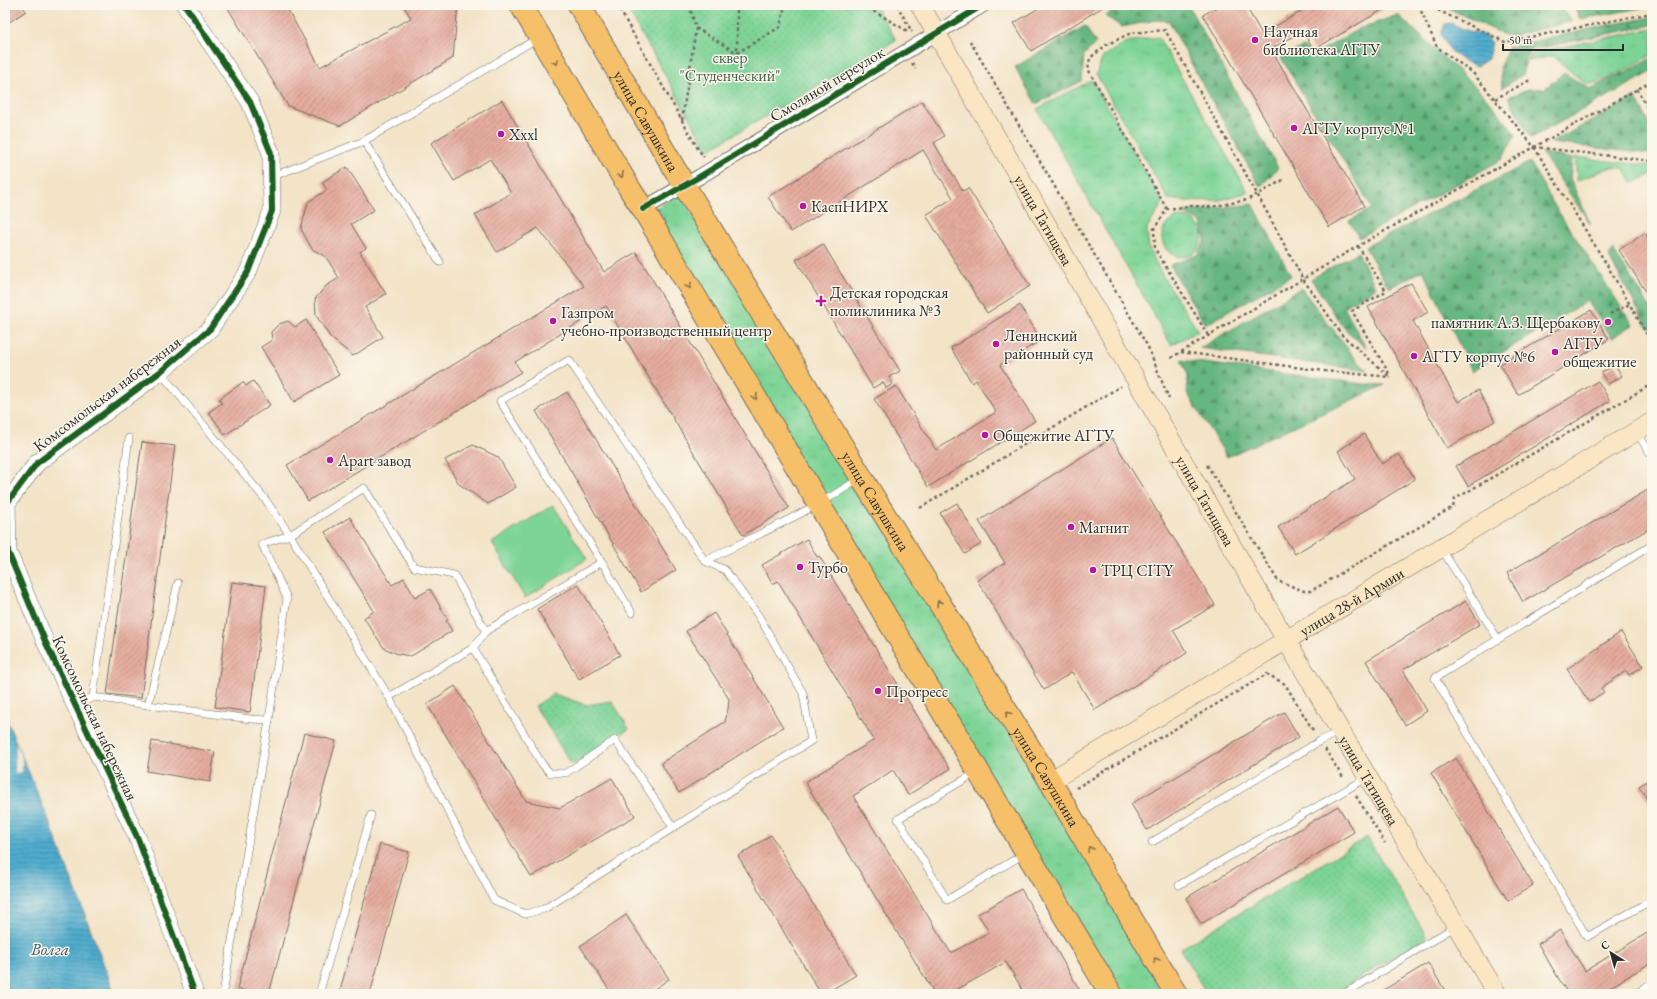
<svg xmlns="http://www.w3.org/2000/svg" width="1657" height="999" font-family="'EB Garamond',serif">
<defs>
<pattern id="grass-tufts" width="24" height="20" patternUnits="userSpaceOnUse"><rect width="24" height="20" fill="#7ed497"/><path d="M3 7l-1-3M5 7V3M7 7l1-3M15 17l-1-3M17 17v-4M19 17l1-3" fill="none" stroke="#6db682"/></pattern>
<pattern id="forest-firs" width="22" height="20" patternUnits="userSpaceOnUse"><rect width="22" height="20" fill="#66b680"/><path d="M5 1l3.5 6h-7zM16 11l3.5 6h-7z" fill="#549469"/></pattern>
<pattern id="park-dots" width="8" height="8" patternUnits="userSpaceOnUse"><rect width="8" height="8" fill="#7ed497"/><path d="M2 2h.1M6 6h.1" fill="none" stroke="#6db682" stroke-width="1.8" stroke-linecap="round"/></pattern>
<pattern id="water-rules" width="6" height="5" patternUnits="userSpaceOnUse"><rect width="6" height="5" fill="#4faccd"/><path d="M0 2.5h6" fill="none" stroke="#428ca7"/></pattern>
<pattern id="building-hatch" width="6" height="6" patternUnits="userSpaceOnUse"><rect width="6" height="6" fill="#e5ac9f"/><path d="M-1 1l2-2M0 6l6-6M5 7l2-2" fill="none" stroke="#ba8c82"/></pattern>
</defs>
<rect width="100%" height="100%" fill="#fbf7ec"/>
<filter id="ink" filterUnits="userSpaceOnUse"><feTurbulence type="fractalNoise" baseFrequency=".025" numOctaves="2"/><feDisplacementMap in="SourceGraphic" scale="8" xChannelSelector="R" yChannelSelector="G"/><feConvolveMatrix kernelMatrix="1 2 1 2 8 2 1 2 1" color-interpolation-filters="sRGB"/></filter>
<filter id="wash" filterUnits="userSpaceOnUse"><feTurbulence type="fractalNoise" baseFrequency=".012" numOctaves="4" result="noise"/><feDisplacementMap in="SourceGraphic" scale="16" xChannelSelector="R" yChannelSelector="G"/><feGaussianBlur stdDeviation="0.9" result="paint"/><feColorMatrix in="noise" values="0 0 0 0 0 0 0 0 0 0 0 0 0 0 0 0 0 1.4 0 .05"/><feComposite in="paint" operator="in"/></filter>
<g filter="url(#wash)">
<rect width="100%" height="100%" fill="#f3e3c7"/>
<g fill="url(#grass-tufts)" stroke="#548061">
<polygon points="1652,29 1652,55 1607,79 1587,85 1552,56 1528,61 1532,53"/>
<polygon points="1158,37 1248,192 1220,200 1186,201 1168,199 1096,74 1103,57 1126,42"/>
<polygon points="1092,80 1163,203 1147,228 1149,249 1164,278 1198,331 1171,345 1037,109"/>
<polygon points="1575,157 1652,166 1652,174 1633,183 1623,168 1611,167 1577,181"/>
<polygon points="680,194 1170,994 1113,994 651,211"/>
<circle cx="1182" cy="237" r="20"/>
</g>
<g fill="url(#forest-firs)" stroke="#487056">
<polygon points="1126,5 1188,5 1278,168 1260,187 1199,78 1169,21 1156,20 1122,27 1105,16"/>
<polygon points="1441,5 1560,5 1572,21 1509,37"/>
<polygon points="1573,5 1652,5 1652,6 1580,19"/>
<polygon points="1398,15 1478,89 1495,108 1516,135 1501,160 1359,238 1349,221 1372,208 1281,58 1303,47 1314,55 1358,29"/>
<polygon points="1652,17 1652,25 1529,50 1522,75 1502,88 1500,66 1509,47 1608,25"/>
<polygon points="1085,26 1096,43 1084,55 1082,81 1036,104 1015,67"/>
<polygon points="1652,58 1652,72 1531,138 1508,97 1528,89 1544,89 1564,73 1590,89"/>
<polygon points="1635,97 1652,127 1652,154 1551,143"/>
<polygon points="1541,152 1572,159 1570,179 1591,225"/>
<polygon points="1530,162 1554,205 1633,325 1612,338 1587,301 1472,371 1423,270 1389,288 1365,247"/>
<polygon points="1253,204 1291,276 1205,325 1170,265 1197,255 1205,241 1201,222 1181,212"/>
<polygon points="1613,250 1652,310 1652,329 1648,328 1608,255"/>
<polygon points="1358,252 1376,288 1344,307 1366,348 1344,328 1311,279"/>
<polygon points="1301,288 1356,359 1368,371 1200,348"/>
<polygon points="1181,360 1363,384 1385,385 1227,457 1187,393 1188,376"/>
</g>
<g fill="url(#park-dots)" stroke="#548061">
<polygon points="625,5 875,5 896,40 708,150"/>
<polygon points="554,694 586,705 612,701 629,729 572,765 535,706"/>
<polygon points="1367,837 1427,937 1333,994 1207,994 1180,949"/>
</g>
<polygon fill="#7ed497" stroke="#548061" points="553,505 587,559 525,598 492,543"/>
<g fill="url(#water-rules)" stroke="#3d6c7c">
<path d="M1451,23L1463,29L1487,36L1492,43L1488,59L1477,66C1458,60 1449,52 1441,34L1445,24Z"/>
<polygon points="5,716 48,818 115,994 5,994"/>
</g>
<polygon fill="#f3e3c7" points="16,743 22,758 22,772 15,773"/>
<g id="blocks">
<g fill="url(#building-hatch)">
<polygon points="5,5 21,5 26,11 5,25"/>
<polygon points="226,5 285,5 320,67 411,18 403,5 458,5 453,58 340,126 288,106"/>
<polygon points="1044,5 1106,5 1031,51 1014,23"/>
<polygon points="1220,5 1245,5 1262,34 1312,5 1391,5 1313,50 1303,31 1271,49 1364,206 1329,227 1203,15"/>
<polygon points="502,100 604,272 636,252 789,508 743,535 606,306 515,362 521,372 308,501 287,465 584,286 538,228 497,252 475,215 511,193 490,159 454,181 431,143"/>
<polygon points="922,101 944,136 934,143 963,191 968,188 1030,286 987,313 926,215 953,198 923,150 791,232 768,197"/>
<polygon points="347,167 374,210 351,224 366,248 360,252 386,294 365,307 383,337 353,356 330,337 316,315 315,299 326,286 339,278 326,257 312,249 301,229 308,202 327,190 322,182"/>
<polygon points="1645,233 1652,244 1652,301 1619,250"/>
<polygon points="823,244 900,371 889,377 893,384 886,388 883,382 873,388 796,260"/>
<polygon points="1411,283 1428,312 1413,321 1458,402 1478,390 1495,421 1447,448 1368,307"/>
<polygon points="1020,305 1041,340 1000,365 1035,421 928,487 874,399 896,386 936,450 996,412 976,380 972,383 951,348"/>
<polygon points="1591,310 1609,339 1518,395 1500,364"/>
<polygon points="306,320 339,375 294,402 261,347 272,340 271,332 279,324 288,321 295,327"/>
<polygon points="1615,365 1622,376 1608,384 1601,373"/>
<polygon points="253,381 270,405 225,435 209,412 222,403 219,399 243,382 246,386"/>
<polygon points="1598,381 1610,401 1468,486 1456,466"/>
<polygon points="567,392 676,570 641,592 536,411"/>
<polygon points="1364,434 1382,464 1399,454 1415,479 1295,554 1278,527 1355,479 1338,451"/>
<polygon points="1112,438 1215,605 1173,630 1187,653 1095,710 1072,672 1044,690 977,580 1005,563 979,521"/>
<polygon points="142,442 175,446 141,698 107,694"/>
<polygon points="473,445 498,457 516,487 488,504 459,484 445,460"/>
<polygon points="1651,488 1652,527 1523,602 1507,573"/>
<polygon points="957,503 981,544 965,554 940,513"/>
<polygon points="350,517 392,585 404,578 415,598 430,589 448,620 446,621 452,631 411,656 398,654 384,648 364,618 374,611 325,532"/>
<polygon points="807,539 817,557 819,556 950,769 908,795 893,770 853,796 951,953 989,932 978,914 1021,889 1082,994 1025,994 1006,962 949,994 935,994 805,782 874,740 778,581 773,584 762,565"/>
<polygon points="232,582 266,586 250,712 215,707"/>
<polygon points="578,584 620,655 579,679 537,609"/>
<polygon points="1466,601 1480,624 1403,670 1427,711 1405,725 1366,661"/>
<polygon points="714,613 783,727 679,793 661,763 725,722 728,709 729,699 686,631"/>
<polygon points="1621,632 1643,666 1629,675 1626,671 1601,688 1604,692 1589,702 1567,669"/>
<polygon points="455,686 526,801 560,808 612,778 635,816 531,877 427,704"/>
<polygon points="1284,712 1299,737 1147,830 1131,804"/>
<polygon points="304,733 336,741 269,994 256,994 237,989"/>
<polygon points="152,741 215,752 210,782 147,771"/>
<polygon points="1456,758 1533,885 1508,901 1431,773"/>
<polygon points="1652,778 1652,807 1639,786"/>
<polygon points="1338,806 1354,832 1201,924 1186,898"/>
<polygon points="771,835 856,975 824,994 821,994 738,856"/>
<polygon points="380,844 409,852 370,994 339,994"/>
<polygon points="626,915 669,979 647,994 612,994 580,946"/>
<polygon points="1560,930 1585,971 1652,930 1652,962 1599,994 1568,994 1538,944"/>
<polygon points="1428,963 1444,989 1435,994 1377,994"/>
</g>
</g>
</g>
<g filter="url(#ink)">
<use href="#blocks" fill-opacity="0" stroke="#716b62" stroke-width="1"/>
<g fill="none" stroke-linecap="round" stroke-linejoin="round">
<defs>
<g id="service">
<polyline points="364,141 538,38"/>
<polyline points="271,177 364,141 440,262"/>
<polyline points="160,372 265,499 290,535 389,697 494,900 525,914 544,909 811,741 803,693 758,615 725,570 705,561"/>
<polyline points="1636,431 1652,456"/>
<polyline points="129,438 93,697 148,705 178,583"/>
<polyline points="1652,545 1435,678 1587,937 1652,900"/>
<polyline points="1441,548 1498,639"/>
<polyline points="602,562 632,613"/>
<polyline points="473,648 542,764 550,773 566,773 615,740 673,827"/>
<path d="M389,697L473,648L486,631L602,562L500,401L569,360L705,561C757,535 811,511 859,479"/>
<polyline points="148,705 251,719 269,720 287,598 262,544 290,535 364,488 414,567 454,575 486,631"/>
<polyline points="75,706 93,697"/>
<polyline points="977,772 898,819 947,900 1024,854"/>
<polyline points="1152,842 1320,741 1340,731"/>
<polyline points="1179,885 1367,778"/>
<polyline points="223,994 269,720"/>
<polyline points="319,994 371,815"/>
<polyline points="1344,994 1456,926"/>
<polyline points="1635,994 1652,984"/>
</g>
<polyline id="minor" points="643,209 699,177 983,5"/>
<polyline id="tertiary" points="185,5 250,102 271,153 272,211 248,272 210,329 160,372 37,463 7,503 8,552 45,641 138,839 195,994"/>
<g id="secondary">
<path id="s1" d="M920,5L1286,640L1497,994"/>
<path id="s2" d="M1050,781L1652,422"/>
</g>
<g id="trunk">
<polyline points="521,5 631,191 643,209 1111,994"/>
<path id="s3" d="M579,5L684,185L861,477L1050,781L1176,994"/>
</g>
</defs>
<use href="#service" stroke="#716b62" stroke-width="8"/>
<use href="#minor" stroke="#716b62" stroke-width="16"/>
<use href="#tertiary" stroke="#716b62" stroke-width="18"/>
<use href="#secondary" stroke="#716b62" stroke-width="20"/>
<use href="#trunk" stroke="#716b62" stroke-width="24"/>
<g stroke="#716b62" stroke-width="2.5" stroke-dasharray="3 3" stroke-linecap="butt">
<polyline points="617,5 698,149 704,157"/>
<polyline points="735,5 737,7 737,53"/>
<polyline points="863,5 909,32"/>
<polyline points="897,5 912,32"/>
<polyline points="1427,5 1505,42 1652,13"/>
<polyline points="1421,11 1437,47 1473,73 1534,147 1607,265 1652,343"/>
<polyline points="696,28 737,53 780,27 785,5"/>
<polyline points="970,41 1148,347 1169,399"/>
<polyline points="912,63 916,69"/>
<polyline points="1637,89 1652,116"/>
<polyline points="1495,99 1530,80"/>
<polyline points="682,120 696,28 689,5"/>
<polyline points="1534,147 1652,161"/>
<polyline points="1167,209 1088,69 1090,58 1106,45 1131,33 1165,30 1257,194 1303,279 1342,335 1391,378"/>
<polyline points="1358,246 1386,291 1352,311 1390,375"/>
<polyline points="1610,314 1630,304"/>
<polyline points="1208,335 1155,249 1154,229 1167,209 1192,206 1211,207 1247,200 1285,179"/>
<polyline points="1181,352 1325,371 1390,377"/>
<polyline points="1171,358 1358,246 1652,81"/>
<polyline points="1207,465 1278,581 1304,591 1311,591 1453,507 1455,499 1652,384"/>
<polyline points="920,508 1121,386"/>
<polyline points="1325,749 1344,779"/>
<polyline points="1076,788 1267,674 1285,684 1314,732"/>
<polyline points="1356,796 1385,843"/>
</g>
<use href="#service" stroke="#fff" stroke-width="7"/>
<use href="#minor" stroke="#fff" stroke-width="14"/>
<use href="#tertiary" stroke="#fff" stroke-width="17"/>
<use href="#secondary" stroke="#fbe6c4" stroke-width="19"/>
<use href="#trunk" stroke="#f6c06b" stroke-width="22"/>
<defs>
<g id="cycleway">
<polyline points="185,5 250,102 271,153 272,211 248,272 210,329 160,372 37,463 7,503 8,552 45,641 138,839 195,994"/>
<polyline points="643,209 699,177 983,5"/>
</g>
</defs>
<use href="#cycleway" stroke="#fbf7ec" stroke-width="8"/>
<use href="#cycleway" stroke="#1b5e20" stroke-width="6"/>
</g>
<defs><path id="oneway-chevron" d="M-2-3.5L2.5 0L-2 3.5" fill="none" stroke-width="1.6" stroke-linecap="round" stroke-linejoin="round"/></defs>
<g stroke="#866e48">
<use href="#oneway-chevron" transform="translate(556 62) rotate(60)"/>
<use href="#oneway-chevron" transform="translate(621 175) rotate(60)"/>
<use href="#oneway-chevron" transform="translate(689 286) rotate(59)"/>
<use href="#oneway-chevron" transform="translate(755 397) rotate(59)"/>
<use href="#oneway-chevron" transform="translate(939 603) rotate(-122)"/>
<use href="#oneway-chevron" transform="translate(1008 714) rotate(-122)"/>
<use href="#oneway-chevron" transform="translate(1090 849) rotate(-121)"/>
<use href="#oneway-chevron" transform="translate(1156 960) rotate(-121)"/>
</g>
</g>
<g fill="#b5179e" stroke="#fbf7ec" stroke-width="1.5">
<circle cx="1255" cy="40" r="4"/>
<circle cx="1294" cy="128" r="4"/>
<circle cx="501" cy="134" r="4"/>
<circle cx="803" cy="206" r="4"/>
<path d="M819 295h4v4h4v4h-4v4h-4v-4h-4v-4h4z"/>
<circle cx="553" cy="321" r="4"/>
<circle cx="1608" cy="322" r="4"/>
<circle cx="996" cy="344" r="4"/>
<circle cx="1555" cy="352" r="4"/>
<circle cx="1414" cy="356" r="4"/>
<circle cx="985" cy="435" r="4"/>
<circle cx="330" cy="460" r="4"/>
<circle cx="1071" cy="527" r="4"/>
<circle cx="800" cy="567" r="4"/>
<circle cx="1093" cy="570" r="4"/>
<circle cx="878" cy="691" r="4"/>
</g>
<g text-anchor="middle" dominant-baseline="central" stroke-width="3" stroke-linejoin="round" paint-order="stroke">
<g font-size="16" fill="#2b2b2b" stroke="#fbf7ec" text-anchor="start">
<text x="1263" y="31">Научная<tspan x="1263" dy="18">библиотека АГТУ</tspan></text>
<text x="1302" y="128">АГТУ корпус №1</text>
<text x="509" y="134">Xxxl</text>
<text x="811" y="206">КаспНИРХ</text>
<text x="830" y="292">Детская городская<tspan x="830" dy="18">поликлиника №3</tspan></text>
<text x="561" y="312">Газпром<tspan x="561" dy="18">учебно-производственный центр</tspan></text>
<text x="1600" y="322" text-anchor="end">памятник А.З. Щербакову</text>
<text x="1004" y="335">Ленинский<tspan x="1004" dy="18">районный суд</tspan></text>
<text x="1563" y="343">АГТУ<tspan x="1563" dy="18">общежитие</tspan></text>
<text x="1422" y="356">АГТУ корпус №6</text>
<text x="993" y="435">Общежитие АГТУ</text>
<text x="338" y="460">Apart завод</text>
<text x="1079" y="527">Магнит</text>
<text x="808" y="567">Турбо</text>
<text x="1101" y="570">ТРЦ CITY</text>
<text x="886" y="691">Прогресс</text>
</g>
<g font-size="16" fill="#445e4b" stroke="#fbf7ec">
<text x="730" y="57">сквер<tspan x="730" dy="18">"Студенческий"</tspan></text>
</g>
<g font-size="16" fill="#2b2b2b" stroke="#fbf7ec">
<text transform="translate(827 84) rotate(-31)">Смоляной переулок</text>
<text stroke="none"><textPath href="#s3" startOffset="134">улица Савушкина</textPath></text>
<text stroke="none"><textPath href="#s1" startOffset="248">улица Татищева</textPath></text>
<text transform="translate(107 394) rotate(-37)">Комсомольская набережная</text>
<text stroke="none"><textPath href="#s3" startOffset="578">улица Савушкина</textPath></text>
<text stroke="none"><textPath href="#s1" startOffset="572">улица Татищева</textPath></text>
<text stroke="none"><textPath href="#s2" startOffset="351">улица 28-й Армии</textPath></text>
<text transform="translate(95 718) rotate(65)">Комсомольская набережная</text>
<text stroke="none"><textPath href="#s3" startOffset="902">улица Савушкина</textPath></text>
<text stroke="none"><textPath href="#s1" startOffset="896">улица Татищева</textPath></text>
</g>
<g font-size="17" font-style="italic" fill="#385864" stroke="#fbf7ec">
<text x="50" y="949">Волга</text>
</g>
</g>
<rect width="1657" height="999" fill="none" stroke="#fbf7ec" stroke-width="20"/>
<g transform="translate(1611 953) rotate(323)" stroke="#fbf7ec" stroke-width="3" paint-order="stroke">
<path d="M0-3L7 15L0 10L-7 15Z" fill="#2b2b2b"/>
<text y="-6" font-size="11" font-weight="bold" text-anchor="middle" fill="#2b2b2b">С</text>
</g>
<path d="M1503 44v6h120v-6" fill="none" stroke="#2b2b2b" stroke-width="2"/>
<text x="1509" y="44" font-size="12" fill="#2b2b2b" stroke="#fbf7ec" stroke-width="3" paint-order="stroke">50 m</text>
</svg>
